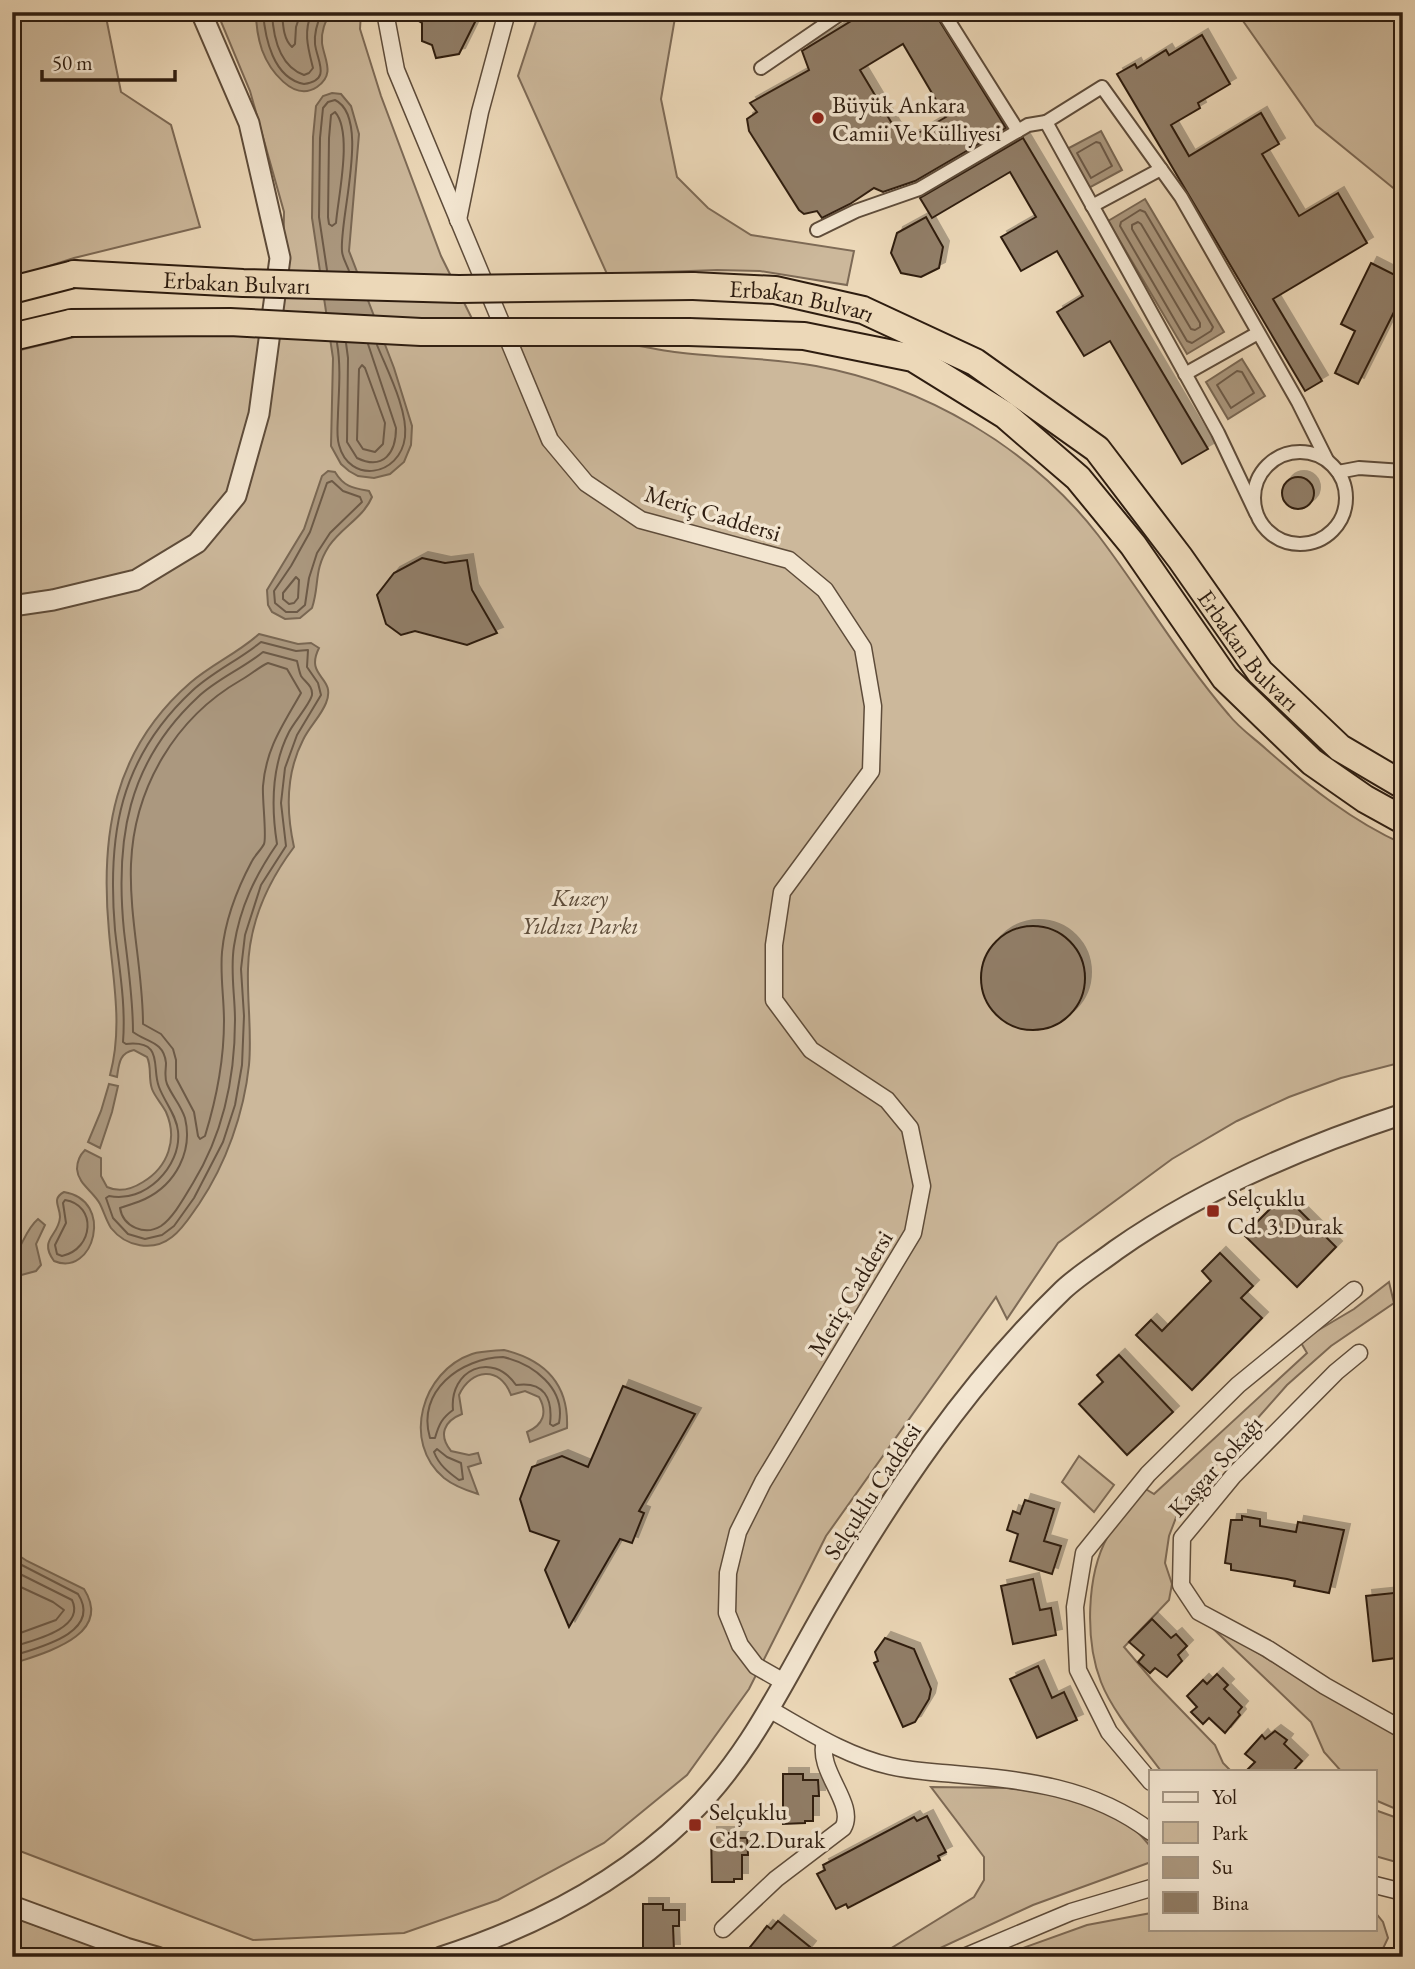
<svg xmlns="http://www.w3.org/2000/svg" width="1415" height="1969" font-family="'EB Garamond',serif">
<defs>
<filter id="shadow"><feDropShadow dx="6" dy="-6" stdDeviation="0" flood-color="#0004"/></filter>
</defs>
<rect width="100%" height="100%" fill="#ecd8b8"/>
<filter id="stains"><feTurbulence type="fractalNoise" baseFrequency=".00286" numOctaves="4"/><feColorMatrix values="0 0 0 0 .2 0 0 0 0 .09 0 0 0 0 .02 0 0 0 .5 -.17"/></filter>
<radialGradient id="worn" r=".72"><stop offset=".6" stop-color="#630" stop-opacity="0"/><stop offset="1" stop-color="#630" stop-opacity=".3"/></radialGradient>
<g fill="#ccb89b" stroke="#7d6a56" stroke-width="2">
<polygon points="12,12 105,12 121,92 171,125 200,227 74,258 12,278"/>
<path d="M217,12H361L360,29L381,96L441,256L483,341C514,340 547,335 578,337C613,339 648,349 683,353C727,358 772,358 816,366C924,386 1030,447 1098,535C1143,594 1180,658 1229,715C1239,728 1254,738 1266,749C1308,786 1352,821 1403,844V1062L1341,1078L1289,1097L1237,1121L1172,1159L1058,1243L1007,1319L996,1297L826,1536L749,1689L687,1775L604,1843L498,1900L404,1933L253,1940L12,1848V352L91,333L282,335L284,212L250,91Z"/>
<polygon points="539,12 676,12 661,99 677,177 708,208 751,235 854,251 847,285 760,271 717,270 607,274 518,76"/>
<polygon points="1221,12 1403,12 1403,196 1316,125 1243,21"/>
<path d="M1389,1282L1394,1303L1331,1346L1287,1385L1217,1464L1177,1515L1169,1536L1165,1563L1172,1584L1169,1600L1124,1647L1153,1681L1215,1745L1223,1763L1231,1771H1161C1142,1745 1113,1713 1101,1682C1085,1641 1086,1575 1108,1536C1118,1519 1132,1504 1144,1488L1154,1494L1307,1353L1300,1341L1354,1309Z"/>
<polygon points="1079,1456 1114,1485 1094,1512 1062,1482"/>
<polygon points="1204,1620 1333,1699 1403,1737 1403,1812 1375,1800 1375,1771 1341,1771 1324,1752 1311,1722"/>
<polygon points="931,1787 1009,1788 1080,1797 1129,1822 1151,1847 1151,1862 1033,1905 921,1957 877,1957 974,1897 984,1880 984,1857"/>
<polygon points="1375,1810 1403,1820 1403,1864 1375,1856"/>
<polygon points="1375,1912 1383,1922 1388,1938 1379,1957 998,1957 1087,1925 1151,1913 1151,1929 1375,1929"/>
<polygon points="12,1917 15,1918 123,1957 12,1957"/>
</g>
<g fill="#ab987f" stroke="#796753" stroke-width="2">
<path d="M256,12H331C325,22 321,31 322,43C324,59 336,74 317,87C293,103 269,69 262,50C258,38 256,25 256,12Z"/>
<polygon points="332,93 341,94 351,106 359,134 349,251 394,368 412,426 411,445 404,462 390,474 374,478 358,476 349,471 341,464 331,446 333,358 312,218 313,137 316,106 323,96"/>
<polygon points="1101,131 1122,170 1087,189 1067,149"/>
<polygon points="1145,199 1224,332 1187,354 1108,221"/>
<polygon points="1242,359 1265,396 1228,419 1206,382"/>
<path d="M328,471L335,472C344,487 353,488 369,491L372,497C363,518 342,527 329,546C313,571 320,584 312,608L300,618L285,619L272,612L268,605L267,590L304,529L322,476Z"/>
<path d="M259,634L298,644L311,643L319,648C304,678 337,676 326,703C321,716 309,727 303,740C286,773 286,811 294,847C267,883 249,923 248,969C247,1001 252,1033 249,1065C244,1113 226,1164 199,1204C191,1215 183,1229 172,1237C153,1252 126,1247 111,1228C106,1220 104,1212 100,1204C93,1191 78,1184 77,1169C77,1161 80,1155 85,1150L101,1158V1176L107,1187C120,1193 132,1189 143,1182C168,1167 178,1139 166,1112C162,1104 155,1097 152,1089C148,1078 152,1067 147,1057L134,1050C119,1053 119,1064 117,1077L110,1075C123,1027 113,980 109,932C100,835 113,750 190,683C212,664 238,653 259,634Z"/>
<polygon points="109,1084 118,1086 112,1112 100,1148 88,1142 101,1111"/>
<path d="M64,1192C115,1200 94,1278 54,1261C38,1239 59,1236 60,1217C60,1206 51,1199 64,1192Z"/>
<path d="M38,1219L45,1225L36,1244L41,1265L36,1271L14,1277L12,1259C23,1246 25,1230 38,1219Z"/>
<path d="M504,1350C545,1360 569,1384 567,1428L530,1442L527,1432C543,1425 548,1413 539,1397L525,1391L511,1395C500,1365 471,1369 459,1395L462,1414C444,1421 438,1435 451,1451L469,1455L478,1453L481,1463L468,1467L478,1494C465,1490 454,1486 444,1478C401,1442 422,1371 472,1354C482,1351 493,1351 504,1350Z"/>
<path d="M12,1551L27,1561L84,1589C114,1636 43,1653 12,1664Z"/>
</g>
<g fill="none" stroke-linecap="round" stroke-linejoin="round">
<g stroke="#6c5a48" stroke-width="2">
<path d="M263,12C265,38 273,78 304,84C332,80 317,61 315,44C314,33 317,23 322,12"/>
<path d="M272,12C273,35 279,66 304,75L309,73L313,68C308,48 303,32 312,12"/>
<path d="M282,12C283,24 283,39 292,47L295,44L296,27L301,12"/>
<path d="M335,112C353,132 338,197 336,223L332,226L329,224L328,217L329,138L331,115Z"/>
<polygon points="1096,142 1100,143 1112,166 1091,178 1077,153"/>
<polygon points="1140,210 1145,212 1213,327 1211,331 1192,343 1187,341 1120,226 1121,222"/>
<polygon points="1138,222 1141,224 1200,323 1200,327 1195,330 1191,329 1132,229 1132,225"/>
<path d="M327,270L319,217L320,138L323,108L328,102L335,100C371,117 339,218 342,251C342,257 347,265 349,271"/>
<path d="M337,343C341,366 339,389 338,413C338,423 336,435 339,445C349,484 400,477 405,437C408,410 387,370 377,345"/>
<path d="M346,343L348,358L347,442L357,458C384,471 396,452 396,428L368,344"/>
<polygon points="362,365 365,368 385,423 383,444 375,452 363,449 357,440 359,369"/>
<polygon points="1237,371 1242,372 1254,393 1231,408 1217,385"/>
<polygon points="332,481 343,491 360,497 362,502 330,533 317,553 309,578 305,605 297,612 286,612 275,603 274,591 291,566 310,532 327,483"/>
<polygon points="296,577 299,580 298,598 294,603 289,604 283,599 283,593"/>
<path d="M261,642L296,651L308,650L307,667L318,683L321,695L297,735L285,768L281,803L286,846L261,885L245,935L241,969L244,1016L242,1065L235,1105L223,1142L194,1198L174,1226L162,1235L145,1239L128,1234L113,1218L106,1198L109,1196C144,1204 182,1167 178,1131C176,1114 165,1103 159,1087C151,1067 165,1040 126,1044L123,1042C126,1004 119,967 115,930C107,836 119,759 192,691C212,672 239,660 261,642Z"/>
<path d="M263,652L297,661C298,665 299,671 301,676C305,682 313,686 312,695C310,704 294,722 289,732C271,767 271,806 277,844C255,876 240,907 234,946C230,971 235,995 235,1020C235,1077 223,1134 193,1183C185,1196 174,1217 161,1226C145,1236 123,1227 120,1208C128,1205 137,1203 145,1199C176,1184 193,1151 185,1118C181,1105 172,1096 167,1084C164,1077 166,1070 166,1063C164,1041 146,1042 133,1032C133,998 128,965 124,931C115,840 127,763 198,697C217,679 242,669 263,652Z"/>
<path d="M268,663L287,669L301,693C283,725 266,748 263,786C262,797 267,838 264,844C261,850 255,855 252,861C237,889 225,920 222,952C220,975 224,998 224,1021C224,1062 217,1097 205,1136L200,1139L198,1136L194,1112L176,1078V1060L173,1049L161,1034L143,1024C143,971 129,918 131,864C134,788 175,718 241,680C250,675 259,667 268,663Z"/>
<path d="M65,1200C97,1205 94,1249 62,1256L57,1254L55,1245L66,1223L63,1203Z"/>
<path d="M503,1357C533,1364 566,1388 559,1423L553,1426L550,1424C553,1398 544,1381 516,1385C492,1350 449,1370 453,1410C442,1418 439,1424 435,1438H430C416,1391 461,1358 503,1357Z"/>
<path d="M437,1449L447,1457L461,1463L463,1479L459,1480C448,1472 439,1465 434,1452Z"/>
<path d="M12,1560L78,1594C103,1633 37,1648 12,1656"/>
<path d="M12,1570L72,1600C86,1629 31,1641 12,1647"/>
<polyline points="12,1583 53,1602 64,1610 56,1620 12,1636"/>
</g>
</g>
<g fill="#917e67" stroke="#2e1d10" stroke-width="2" fill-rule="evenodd" filter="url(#shadow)">
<polygon points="403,12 480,12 459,54 436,58 432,45 422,41 422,23"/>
<path d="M866,12H934L1006,128L915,181L883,192L874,188L850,204L822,218L817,211L804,214L799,210L749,131L747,119L757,112L750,103L809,70L802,51ZM903,44L946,117L903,142L860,70Z"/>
<polygon points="1202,35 1230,84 1198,103 1200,108 1171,125 1189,156 1261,113 1279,144 1262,154 1299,216 1338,193 1367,243 1273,299 1322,381 1305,391 1117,74 1135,64 1137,68 1166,50 1169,55"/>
<polygon points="1023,138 1208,449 1182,464 1110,341 1084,356 1057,312 1083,296 1057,251 1021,271 1001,237 1036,217 1010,172 932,218 920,198"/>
<polygon points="926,217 943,247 939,268 921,277 901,273 891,253 897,233"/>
<polygon points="1371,263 1403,279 1403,294 1358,384 1335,373 1355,331 1341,324"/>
<circle cx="1298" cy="493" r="16"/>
<polygon points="422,558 445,563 467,560 472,590 497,633 467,645 415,631 401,635 386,624 377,595 394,573"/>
<circle cx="1033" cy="978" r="52"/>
<polygon points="1284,1195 1336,1247 1297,1287 1244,1235"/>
<polygon points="1220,1253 1253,1286 1241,1298 1262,1318 1192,1390 1136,1335 1151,1320 1162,1331 1211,1281 1202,1271"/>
<polygon points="1119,1355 1173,1412 1127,1455 1079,1404 1103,1382 1097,1375"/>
<polygon points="623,1386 695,1414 639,1511 644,1513 632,1543 620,1539 569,1627 545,1570 559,1541 530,1531 520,1499 532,1467 562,1456 588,1467"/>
<polygon points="1025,1500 1054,1509 1044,1541 1061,1546 1052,1574 1010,1561 1018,1534 1007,1530 1013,1511 1020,1514"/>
<polygon points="1242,1516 1260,1519 1260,1526 1296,1532 1298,1522 1344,1530 1329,1593 1294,1586 1295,1581 1287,1579 1231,1570 1231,1564 1225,1563 1231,1520 1242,1520"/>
<polygon points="1033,1579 1040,1610 1051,1608 1056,1635 1013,1644 1001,1586"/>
<polygon points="1403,1592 1403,1657 1373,1661 1366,1596"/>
<polygon points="1152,1619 1171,1638 1176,1634 1187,1646 1178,1655 1182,1661 1167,1677 1155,1668 1150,1673 1138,1662 1144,1655 1129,1642"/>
<polygon points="885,1638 914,1649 931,1689 929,1699 915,1722 903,1727 874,1663 878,1661 875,1652"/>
<polygon points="1038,1666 1052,1698 1064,1692 1077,1720 1037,1738 1010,1679"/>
<polygon points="1217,1674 1228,1685 1224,1689 1242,1707 1238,1712 1240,1715 1225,1733 1209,1718 1203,1724 1191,1712 1197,1707 1187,1696 1203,1680 1207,1684"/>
<polygon points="1275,1731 1287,1740 1284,1744 1302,1761 1293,1771 1246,1771 1255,1762 1245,1754 1262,1735 1265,1739"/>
<polygon points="783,1774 803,1774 803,1780 818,1780 819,1796 813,1796 813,1821 805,1821 805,1823 783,1824"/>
<polygon points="927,1816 946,1852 938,1856 940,1860 848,1908 846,1904 836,1909 817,1874 825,1870 823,1865 914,1817 917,1821"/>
<polygon points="711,1833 732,1833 732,1838 747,1838 748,1855 742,1855 742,1879 734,1879 734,1882 712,1882"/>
<polygon points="643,1904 663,1904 663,1910 679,1910 679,1926 673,1926 674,1950 666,1950 665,1953 643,1953"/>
<polygon points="778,1921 810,1947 802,1957 742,1957 767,1926 771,1929"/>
</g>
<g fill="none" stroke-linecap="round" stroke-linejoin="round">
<defs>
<g id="pedestrian">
<polyline points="943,12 1018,131"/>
<polyline points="761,68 843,12"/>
<polyline points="1092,206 1161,169"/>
<polyline points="817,230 856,211 919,189 1028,125 1046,122"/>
<polyline points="1185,374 1258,333"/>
<circle cx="1300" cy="498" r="46"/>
<polyline points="1338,472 1359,468 1403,471"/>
<polyline points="1256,513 1218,433 1046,122 1102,87 1181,197 1298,402 1327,460"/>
</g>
<g id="minor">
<polyline points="385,12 396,70 550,440 586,483 641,520 789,560 825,590 863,648 873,706 871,771 782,892 774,945 774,1000 811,1050 887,1100 910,1128 922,1186 913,1233 763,1482 738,1532 728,1573 727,1613 740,1645 756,1666 784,1682"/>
<polyline points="458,220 480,112 507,12"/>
<polyline points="1359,1353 1336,1372 1234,1475 1182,1538 1181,1585 1199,1612 1268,1649 1325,1686 1403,1730"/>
<path d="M769,1709C808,1731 846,1756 890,1766C911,1771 932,1772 954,1774C1024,1780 1093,1787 1151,1832"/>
<polyline points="1151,1782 1109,1732 1078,1670 1075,1607 1084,1553 1148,1474 1238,1385 1354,1290"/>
<polyline points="1375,1885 1403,1892"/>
<path d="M723,1929L776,1879L843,1828C857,1804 816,1771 825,1741"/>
<polyline points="964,1957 1071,1912 1151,1888"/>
</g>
<g id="tertiary">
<polyline points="12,606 53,600 136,580 197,543 236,496 259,414 280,258 249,123 201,12"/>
<polyline points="12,1906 126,1948 157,1957"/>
<path d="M441,1957C531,1928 619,1883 687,1817C749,1758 784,1680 826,1608C893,1493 967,1383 1063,1290C1079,1275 1099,1263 1116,1250C1203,1189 1302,1147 1403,1114"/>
</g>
<g id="trunk">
<path id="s1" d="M693,286L775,290L863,310L975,362L1097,449L1180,558L1260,672L1340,748L1403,785"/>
<polyline points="12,290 74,274"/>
<polyline points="689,332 804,336 913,358 1005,415 1078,478 1133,545 1225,678 1312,762 1365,799 1403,820"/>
<polyline points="12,337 71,323"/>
</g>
</defs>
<use href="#pedestrian" stroke="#5e4c3a" stroke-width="16"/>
<use href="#minor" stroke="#5e4c3a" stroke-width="19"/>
<use href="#tertiary" stroke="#5e4c3a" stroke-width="23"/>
<use href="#trunk" stroke="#2e1d10" stroke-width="30"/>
<use href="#pedestrian" stroke="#f3e6d1" stroke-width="12"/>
<use href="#minor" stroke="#f3e6d1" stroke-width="16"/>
<use href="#tertiary" stroke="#f3e6d1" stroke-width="19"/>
<use href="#trunk" stroke="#ecd8b8" stroke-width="26"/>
<defs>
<g id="trunk-bridge">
<path id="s2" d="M74,274L243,283L459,289L693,286"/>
<polyline points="71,323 230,322 421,332 689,332"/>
</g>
</defs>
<use href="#trunk-bridge" stroke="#2e1d10" stroke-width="30" stroke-linecap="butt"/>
<use href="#trunk-bridge" stroke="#ecd8b8" stroke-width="26"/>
</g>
<g fill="#8f2418" stroke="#f3e6d1" stroke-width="2.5">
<circle cx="818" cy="118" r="7"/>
<rect x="1206" y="1204" width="14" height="14" rx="3.5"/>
<rect x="688" y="1818" width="14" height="14" rx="3.5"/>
</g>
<g text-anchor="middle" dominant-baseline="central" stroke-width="7" stroke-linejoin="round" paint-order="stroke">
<g font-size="24" fill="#2e1d10" stroke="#f3e6d1" text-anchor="start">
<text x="832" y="104">Büyük Ankara<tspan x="832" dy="28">Camii Ve Külliyesi</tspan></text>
<text x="1227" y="1197">Selçuklu<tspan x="1227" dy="28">Cd. 3.Durak</tspan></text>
<text x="709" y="1811">Selçuklu<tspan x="709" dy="28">Cd. 2.Durak</tspan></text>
</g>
<g font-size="24" fill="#2e1d10" stroke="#f3e6d1">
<text stroke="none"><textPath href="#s2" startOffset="163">Erbakan Bulvarı</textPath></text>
<text stroke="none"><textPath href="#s1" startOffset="110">Erbakan Bulvarı</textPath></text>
<text transform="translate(713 513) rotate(17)">Meriç Caddersi</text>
<text stroke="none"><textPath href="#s1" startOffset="698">Erbakan Bulvarı</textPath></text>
<text transform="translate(850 1293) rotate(-59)">Meriç Caddersi</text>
<text transform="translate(1215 1466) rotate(-48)">Kaşgar Sokağı</text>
<text transform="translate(872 1491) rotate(-57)">Selçuklu Caddesi</text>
</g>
<g font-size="24" font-style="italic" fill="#5d4c3a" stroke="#f3e6d1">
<text x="580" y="897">Kuzey<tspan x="580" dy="28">Yıldızı Parkı</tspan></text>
</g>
</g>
<rect width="1415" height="1969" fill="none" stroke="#ecd8b8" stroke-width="42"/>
<rect x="14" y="14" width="1387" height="1941" fill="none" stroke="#2e1d10" stroke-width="3.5"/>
<rect x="21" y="21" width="1373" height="1927" fill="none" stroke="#2e1d10" stroke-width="2"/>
<rect x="1149" y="1770" width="228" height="161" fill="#f3e6d1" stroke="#a49684" stroke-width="2"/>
<rect x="1163" y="1792" width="35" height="10" fill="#f3e6d1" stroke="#a49684" stroke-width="2"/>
<text x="1212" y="1804" font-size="21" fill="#2e1d10">Yol</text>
<rect x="1163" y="1822" width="35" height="21" fill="#ccb89b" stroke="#a49684" stroke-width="2"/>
<text x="1212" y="1840" font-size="21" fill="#2e1d10">Park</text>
<rect x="1163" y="1857" width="35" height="21" fill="#ab987f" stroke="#a49684" stroke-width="2"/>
<text x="1212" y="1874" font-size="21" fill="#2e1d10">Su</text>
<rect x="1163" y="1892" width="35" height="21" fill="#917e67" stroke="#a49684" stroke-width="2"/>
<text x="1212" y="1910" font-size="21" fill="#2e1d10">Bina</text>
<path d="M42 70v10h133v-10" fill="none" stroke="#2e1d10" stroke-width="3.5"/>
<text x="52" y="70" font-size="21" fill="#2e1d10" stroke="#f3e6d1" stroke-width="5" paint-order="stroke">50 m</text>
<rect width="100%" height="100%" filter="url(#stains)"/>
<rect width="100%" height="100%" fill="url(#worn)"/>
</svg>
